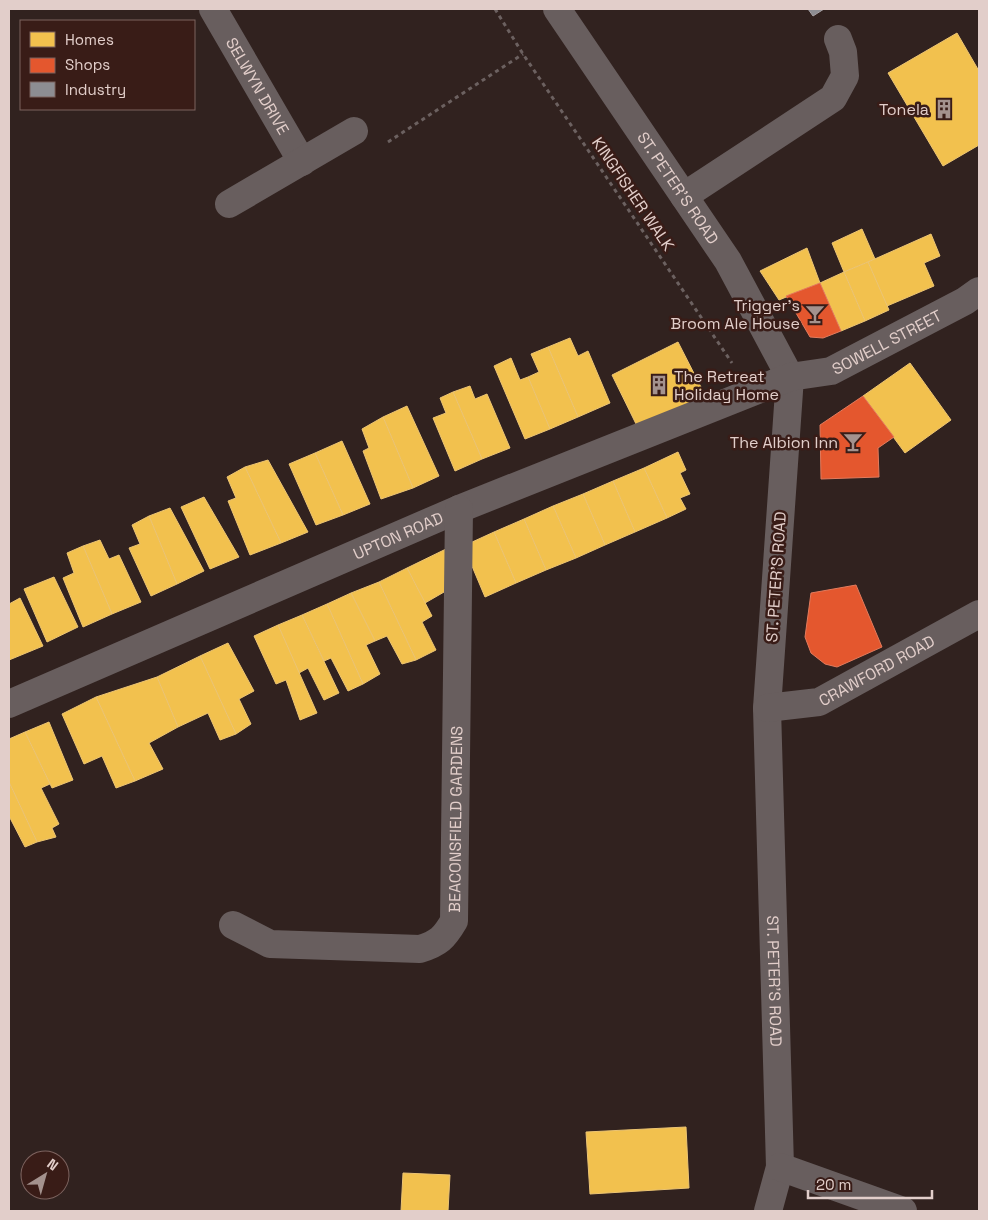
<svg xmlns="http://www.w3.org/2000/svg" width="988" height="1220" font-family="'Space Grotesk',sans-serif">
<rect width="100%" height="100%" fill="#31221f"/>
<g fill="#f2c14e" stroke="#edc573">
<polygon points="957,33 979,71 979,145 943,166 888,73"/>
<polygon points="862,229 875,259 844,272 832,243"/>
<polygon points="931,234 940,256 924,263 934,286 887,306 868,262"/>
<polygon points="807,248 820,283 779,300 760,271"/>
<polygon points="868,262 889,310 865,321 844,272"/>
<polygon points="844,272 865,321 841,331 820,283"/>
<polygon points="570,338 578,356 588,351 610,403 578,417 548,347"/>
<polygon points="678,342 705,395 638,428 612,375"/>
<polygon points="548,347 578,417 550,429 528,377 539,372 531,354"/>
<polygon points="511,358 520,380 528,377 550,429 525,439 494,366"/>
<polygon points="910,363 951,420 905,453 863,396"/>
<polygon points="470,386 475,399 487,394 510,448 482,459 453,392"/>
<polygon points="453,392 482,459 455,471 433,418 446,413 440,398"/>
<polygon points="407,406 439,476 413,488 383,417"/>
<polygon points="383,417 413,488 381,499 363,451 369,448 362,429"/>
<polygon points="342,441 370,504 343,515 315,453"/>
<polygon points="678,452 686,470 680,473 690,494 680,498 686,509 667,518 644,468"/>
<polygon points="315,453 343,515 316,525 289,464"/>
<polygon points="268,460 308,532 281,543 245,467"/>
<polygon points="245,467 281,543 250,555 228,501 236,498 227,477"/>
<polygon points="644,468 667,518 635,532 613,481"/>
<polygon points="613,481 635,532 605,545 583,494"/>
<polygon points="583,494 605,545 576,558 553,506"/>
<polygon points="204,497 239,557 210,569 181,507"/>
<polygon points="553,506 576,558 546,570 524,519"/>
<polygon points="170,508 204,571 177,584 149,516"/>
<polygon points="149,516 177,584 151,596 129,548 140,544 132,525"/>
<polygon points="524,519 546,570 516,583 494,532"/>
<polygon points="494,532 516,583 485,597 469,559 470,543"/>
<polygon points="100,540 109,559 119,555 141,602 112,614 83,546"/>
<polygon points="83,546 112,614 83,627 63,578 74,573 67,553"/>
<polygon points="446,549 451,588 425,603 407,568"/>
<polygon points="407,568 432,616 422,622 436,650 416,660 379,582"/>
<polygon points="54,577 78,627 47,642 24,589"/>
<polygon points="379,582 416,660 402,664 387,636 375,641 351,593"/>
<polygon points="351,593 375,641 366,645 380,674 363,684 327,604"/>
<polygon points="20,598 43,646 9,660 9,604"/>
<polygon points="327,604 363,684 348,691 331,658 324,661 302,615"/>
<polygon points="302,615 339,693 324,700 308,668 299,673 278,625"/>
<polygon points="278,625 317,713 300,720 286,680 276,684 254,636"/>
<polygon points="228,643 254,691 239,699 251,724 236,734 200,656"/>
<polygon points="200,656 236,734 220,740 208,713 178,727 157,677"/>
<polygon points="157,677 178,727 149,743 163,769 135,781 96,697"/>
<polygon points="96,697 135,781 116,788 102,756 84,764 62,714"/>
<polygon points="49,722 73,780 52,788 25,732"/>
<polygon points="25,732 50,784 41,788 59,824 52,828 56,837 37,842 9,782 9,739"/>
<polygon points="9,782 37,842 25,847 9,816"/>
<polygon points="686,1127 689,1188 590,1194 586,1132"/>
<polygon points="403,1173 450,1175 448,1211 401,1211"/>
</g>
<g fill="#e4572e" stroke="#e37b5d">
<polygon points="820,283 841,331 823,338 810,337 786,296"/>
<polygon points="863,396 894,437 878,448 879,477 821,479 820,425"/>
<polygon points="856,585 882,647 837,667 825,664 811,653 805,637 811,593"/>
</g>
<polygon fill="#8d8d92" stroke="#a6a0a3" points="808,9 824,9 813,16"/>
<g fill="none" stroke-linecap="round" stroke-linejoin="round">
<g stroke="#6c6160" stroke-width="3" stroke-dasharray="4 4" stroke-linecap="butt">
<polyline points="495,9 523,54 732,363"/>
<polyline points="388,142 523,54"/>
</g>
<g stroke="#685e5e" stroke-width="28">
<path id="s1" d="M213,9L302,162"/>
<path id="s2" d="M557,9L728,261L790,377L767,708L780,1167L768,1211"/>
<polyline points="684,196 833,98 845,76 843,52 838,39"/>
<polyline points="229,204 354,131"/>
<path id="s3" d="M9,704L459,509L790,377L831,371L965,301L979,291"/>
<path id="s4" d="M767,708L819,702L979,614"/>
<path id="s5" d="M233,925L270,944L420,949C439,943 444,938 454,921L459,509"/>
<polyline points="780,1167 903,1211"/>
</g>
</g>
<defs>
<symbol id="building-bare" viewBox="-9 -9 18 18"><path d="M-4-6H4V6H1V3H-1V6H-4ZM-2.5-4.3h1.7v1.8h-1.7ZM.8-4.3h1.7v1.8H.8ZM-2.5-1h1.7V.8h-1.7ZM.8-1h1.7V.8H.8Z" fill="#a4928e" stroke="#391c17" stroke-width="2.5" paint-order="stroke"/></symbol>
<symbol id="bar-bare" viewBox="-9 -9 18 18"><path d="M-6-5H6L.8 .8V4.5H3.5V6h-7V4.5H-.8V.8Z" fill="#a4928e" stroke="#391c17" stroke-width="2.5" paint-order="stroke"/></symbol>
</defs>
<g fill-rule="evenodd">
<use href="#building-bare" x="930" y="95" width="28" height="28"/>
<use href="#bar-bare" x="801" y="300" width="28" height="28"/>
<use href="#building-bare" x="645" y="371" width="28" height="28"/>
<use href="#bar-bare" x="839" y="428" width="28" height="28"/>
</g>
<g text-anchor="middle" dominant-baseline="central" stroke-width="5" stroke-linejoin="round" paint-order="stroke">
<g font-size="16" fill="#e2ceca" stroke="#391c17">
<text stroke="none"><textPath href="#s1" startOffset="89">SELWYN DRIVE</textPath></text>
<text stroke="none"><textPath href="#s2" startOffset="216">ST. PETER'S ROAD</textPath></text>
<text transform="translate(633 194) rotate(56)">KINGFISHER WALK</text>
<text stroke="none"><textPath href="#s3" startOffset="951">SOWELL STREET</textPath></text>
<text stroke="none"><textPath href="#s3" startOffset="424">UPTON ROAD</textPath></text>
<text transform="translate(776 577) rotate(-86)">ST. PETER'S ROAD</text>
<text stroke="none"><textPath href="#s4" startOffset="118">CRAWFORD ROAD</textPath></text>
<text stroke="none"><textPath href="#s5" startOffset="339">BEACONSFIELD GARDENS</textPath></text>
<text stroke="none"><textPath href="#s2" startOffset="1041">ST. PETER'S ROAD</textPath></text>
</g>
<g font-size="16" fill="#e2ceca" stroke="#391c17" text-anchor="end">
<text x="929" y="109">Tonela</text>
<text x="800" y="305">Trigger's<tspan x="800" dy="18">Broom Ale House</tspan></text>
<text x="674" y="376" text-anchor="start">The Retreat<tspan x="674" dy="18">Holiday Home</tspan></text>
<text x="838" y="442">The Albion Inn</text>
</g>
</g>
<rect width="988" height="1220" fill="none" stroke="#e2ceca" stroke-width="20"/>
<rect x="20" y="20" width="175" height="90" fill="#391c17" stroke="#7d635f"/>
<rect x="30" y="32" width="25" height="15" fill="#f2c14e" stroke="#7d635f"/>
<text x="65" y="45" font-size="15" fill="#e2ceca">Homes</text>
<rect x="30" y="58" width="25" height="15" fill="#e4572e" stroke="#7d635f"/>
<text x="65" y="70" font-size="15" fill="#e2ceca">Shops</text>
<rect x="30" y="82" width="25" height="15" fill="#8d8d92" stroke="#7d635f"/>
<text x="65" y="95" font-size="15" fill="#e2ceca">Industry</text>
<g transform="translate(45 1175) rotate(37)"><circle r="24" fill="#391c17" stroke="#7d635f"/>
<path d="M0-4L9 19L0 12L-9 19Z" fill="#a4928e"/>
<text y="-8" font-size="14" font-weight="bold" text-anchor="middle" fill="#e2ceca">N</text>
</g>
<path d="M808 1190v8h124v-8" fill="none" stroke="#e2ceca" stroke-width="2.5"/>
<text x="816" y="1190" font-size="15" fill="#e2ceca" stroke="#391c17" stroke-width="4" paint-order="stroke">20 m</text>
</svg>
